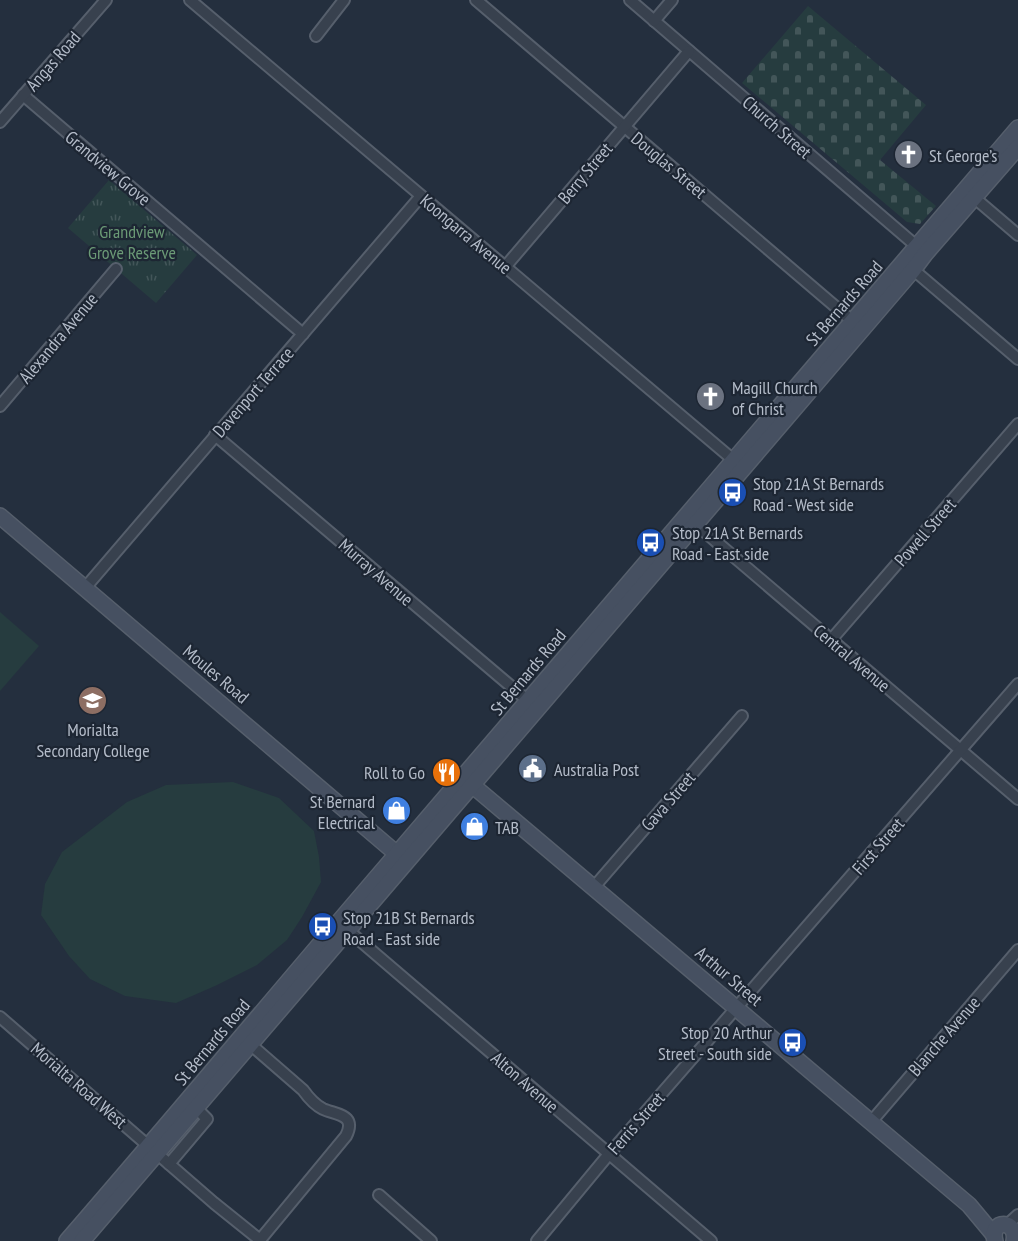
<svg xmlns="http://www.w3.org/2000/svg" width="1018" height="1241" font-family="'PT Sans Narrow',sans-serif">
<defs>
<pattern id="grass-tufts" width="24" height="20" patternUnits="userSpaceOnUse" patternTransform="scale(1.5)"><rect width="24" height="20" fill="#263c3f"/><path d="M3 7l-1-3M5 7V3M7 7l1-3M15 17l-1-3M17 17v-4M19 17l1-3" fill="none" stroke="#435659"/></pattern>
<pattern id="cemetery-stones" width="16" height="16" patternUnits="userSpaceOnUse" patternTransform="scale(1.5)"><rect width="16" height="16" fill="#263c3f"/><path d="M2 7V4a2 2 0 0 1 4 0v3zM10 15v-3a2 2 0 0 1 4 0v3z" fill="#435659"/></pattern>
</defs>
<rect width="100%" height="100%" fill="#242f3e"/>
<polygon fill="url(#grass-tufts)" points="109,180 197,255 156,303 68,228"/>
<polygon fill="url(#cemetery-stones)" points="808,6 926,105 880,160 936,206 920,224 907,222 742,83"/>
<g fill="#263c3f">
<polygon points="0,612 39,646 0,691"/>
<polygon points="233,782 279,798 314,831 319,857 321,882 302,917 287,940 257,965 215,986 176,1003 125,996 90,979 69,956 41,915 45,884 62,852 127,802 166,785"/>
</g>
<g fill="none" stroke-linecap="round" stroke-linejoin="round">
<defs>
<g id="street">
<polyline points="190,0 737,463"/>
<polyline points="476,0 857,325"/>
<polyline points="630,0 921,250"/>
<polyline points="654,21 672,0"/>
<polyline points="316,36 344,0"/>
<polyline points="23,95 303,334"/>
<polyline points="0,122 106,0"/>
<polyline points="970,194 1018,235"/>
<polyline points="909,266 1018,359"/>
<polyline points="505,267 689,51"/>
<polyline points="0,406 116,269"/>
<polyline points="215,435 533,705"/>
<polyline points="692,521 1018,799"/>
<polyline points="85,588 421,196"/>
<polyline points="831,640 1018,424"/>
<polyline points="594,887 742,716"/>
<polyline points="344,927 711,1241"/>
<path d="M0,1017L214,1203L260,1240L346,1136C357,1114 336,1115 323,1109C315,1105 308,1097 303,1090L250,1044"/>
<polyline points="871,1122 1018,950"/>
<polyline points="169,1164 207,1119 196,1108"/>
<polyline points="379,1195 431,1241"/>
<polyline points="1007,1225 1018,1215"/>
<polyline points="537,1241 609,1154 1018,684"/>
</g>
<g id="secondary">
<polyline points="0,516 404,860"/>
<polyline points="465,779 969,1205 994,1235"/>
<path d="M67,1241C178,1113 286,983 396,855C603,612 811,371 1018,128"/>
<polyline points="82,1241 913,270 925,254 1018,147"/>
<path d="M995,1241C989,1219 1018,1219 1014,1241"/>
</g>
</defs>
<use href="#street" stroke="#565f6c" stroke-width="14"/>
<use href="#secondary" stroke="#565f6c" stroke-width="18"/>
<use href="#street" stroke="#38414e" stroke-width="10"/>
<use href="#secondary" stroke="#465061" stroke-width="15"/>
</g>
<defs>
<symbol id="church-disc" viewBox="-11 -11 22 22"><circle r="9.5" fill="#6b7280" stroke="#1d2633"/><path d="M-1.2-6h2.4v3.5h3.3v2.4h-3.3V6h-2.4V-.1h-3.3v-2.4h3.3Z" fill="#fff"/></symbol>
<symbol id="bus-disc" viewBox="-11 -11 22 22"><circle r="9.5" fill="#1a4fb4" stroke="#1d2633"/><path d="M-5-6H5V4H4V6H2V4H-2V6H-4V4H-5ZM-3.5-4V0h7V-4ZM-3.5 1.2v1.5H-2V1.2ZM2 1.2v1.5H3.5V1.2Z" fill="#fff"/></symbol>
<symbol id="school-disc" viewBox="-11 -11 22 22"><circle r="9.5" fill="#8d6e63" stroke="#1d2633"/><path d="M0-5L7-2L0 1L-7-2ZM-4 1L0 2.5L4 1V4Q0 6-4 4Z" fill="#fff"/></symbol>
<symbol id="civic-disc" viewBox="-11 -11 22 22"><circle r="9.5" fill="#5c6f8a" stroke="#1d2633"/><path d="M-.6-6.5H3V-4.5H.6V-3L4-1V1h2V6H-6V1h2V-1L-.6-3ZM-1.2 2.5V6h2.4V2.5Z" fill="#fff"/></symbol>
<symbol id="restaurant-disc" viewBox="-11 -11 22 22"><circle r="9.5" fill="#e8710a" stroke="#1d2633"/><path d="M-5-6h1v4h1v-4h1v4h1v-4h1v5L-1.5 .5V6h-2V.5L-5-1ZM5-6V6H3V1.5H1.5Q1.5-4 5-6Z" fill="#fff"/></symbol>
<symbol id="shop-disc" viewBox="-11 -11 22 22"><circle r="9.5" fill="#3f7fe0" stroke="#1d2633"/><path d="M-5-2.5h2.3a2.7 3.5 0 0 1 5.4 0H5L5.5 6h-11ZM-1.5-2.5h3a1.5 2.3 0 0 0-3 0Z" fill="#fff"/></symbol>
</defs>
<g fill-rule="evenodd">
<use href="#church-disc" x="892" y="138" width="33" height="33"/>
<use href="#church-disc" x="694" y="380" width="33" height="33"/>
<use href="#bus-disc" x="716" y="476" width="33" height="33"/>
<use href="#bus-disc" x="634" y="526" width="33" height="33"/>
<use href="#school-disc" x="76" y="684" width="33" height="33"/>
<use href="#civic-disc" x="516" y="752" width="33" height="33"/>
<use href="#restaurant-disc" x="430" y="756" width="33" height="33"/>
<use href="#shop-disc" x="380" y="794" width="33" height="33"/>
<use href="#shop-disc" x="458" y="810" width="33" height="33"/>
<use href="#bus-disc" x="306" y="910" width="33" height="33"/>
<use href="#bus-disc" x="776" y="1026" width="33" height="33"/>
</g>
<g text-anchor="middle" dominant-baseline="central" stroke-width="4.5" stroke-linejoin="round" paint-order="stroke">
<g font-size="18" fill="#b4bcc9" stroke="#1d2633">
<text transform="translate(53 61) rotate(-49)">Angas Road</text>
<text transform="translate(777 127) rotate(41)">Church Street</text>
<text transform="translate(669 165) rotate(40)">Douglas Street</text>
<text transform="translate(108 168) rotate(40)">Grandview Grove</text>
<text transform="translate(585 173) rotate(-50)">Berry Street</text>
<text transform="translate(466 234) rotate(40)">Koongarra Avenue</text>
<text transform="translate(844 303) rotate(-49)">St Bernards Road</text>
<text transform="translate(58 338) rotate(-50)">Alexandra Avenue</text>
<text transform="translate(253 392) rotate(-49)">Davenport Terrace</text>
<text transform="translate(925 532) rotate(-49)">Powell Street</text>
<text transform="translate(376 572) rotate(41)">Murray Avenue</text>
<text transform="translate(852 658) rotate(40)">Central Avenue</text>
<text transform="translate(528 672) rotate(-50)">St Bernards Road</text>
<text transform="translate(216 674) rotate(40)">Moules Road</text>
<text transform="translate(668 801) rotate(-49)">Gava Street</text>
<text transform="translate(878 846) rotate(-49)">First Street</text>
<text transform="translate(729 976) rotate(40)">Arthur Street</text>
<text transform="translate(944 1036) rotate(-49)">Blanche Avenue</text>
<text transform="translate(212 1042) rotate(-50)">St Bernards Road</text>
<text transform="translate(525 1082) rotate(41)">Alton Avenue</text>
<text transform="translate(79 1085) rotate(41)">Morialta Road West</text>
<text transform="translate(636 1123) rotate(-49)">Ferris Street</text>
</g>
<g font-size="18" fill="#b4bcc9" stroke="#1d2633" text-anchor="start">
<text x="929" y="155">St George’s</text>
<text x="732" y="387">Magill Church<tspan x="732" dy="21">of Christ</tspan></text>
<text x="753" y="483">Stop 21A St Bernards<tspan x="753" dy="21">Road - West side</tspan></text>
<text x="672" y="532">Stop 21A St Bernards<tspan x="672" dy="21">Road - East side</tspan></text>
<text x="93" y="729" text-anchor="middle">Morialta<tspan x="93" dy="21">Secondary College</tspan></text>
<text x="554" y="769">Australia Post</text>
<text x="425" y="772" text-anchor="end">Roll to Go</text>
<text x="375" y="801" text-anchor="end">St Bernard<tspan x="375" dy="21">Electrical</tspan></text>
<text x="495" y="827">TAB</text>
<text x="343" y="917">Stop 21B St Bernards<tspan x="343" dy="21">Road - East side</tspan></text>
<text x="772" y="1032" text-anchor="end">Stop 20 Arthur<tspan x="772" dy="21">Street - South side</tspan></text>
</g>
<g font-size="18" fill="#6b9a76" stroke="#1d2633">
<text x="132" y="231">Grandview<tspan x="132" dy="21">Grove Reserve</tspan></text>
</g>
</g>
</svg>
